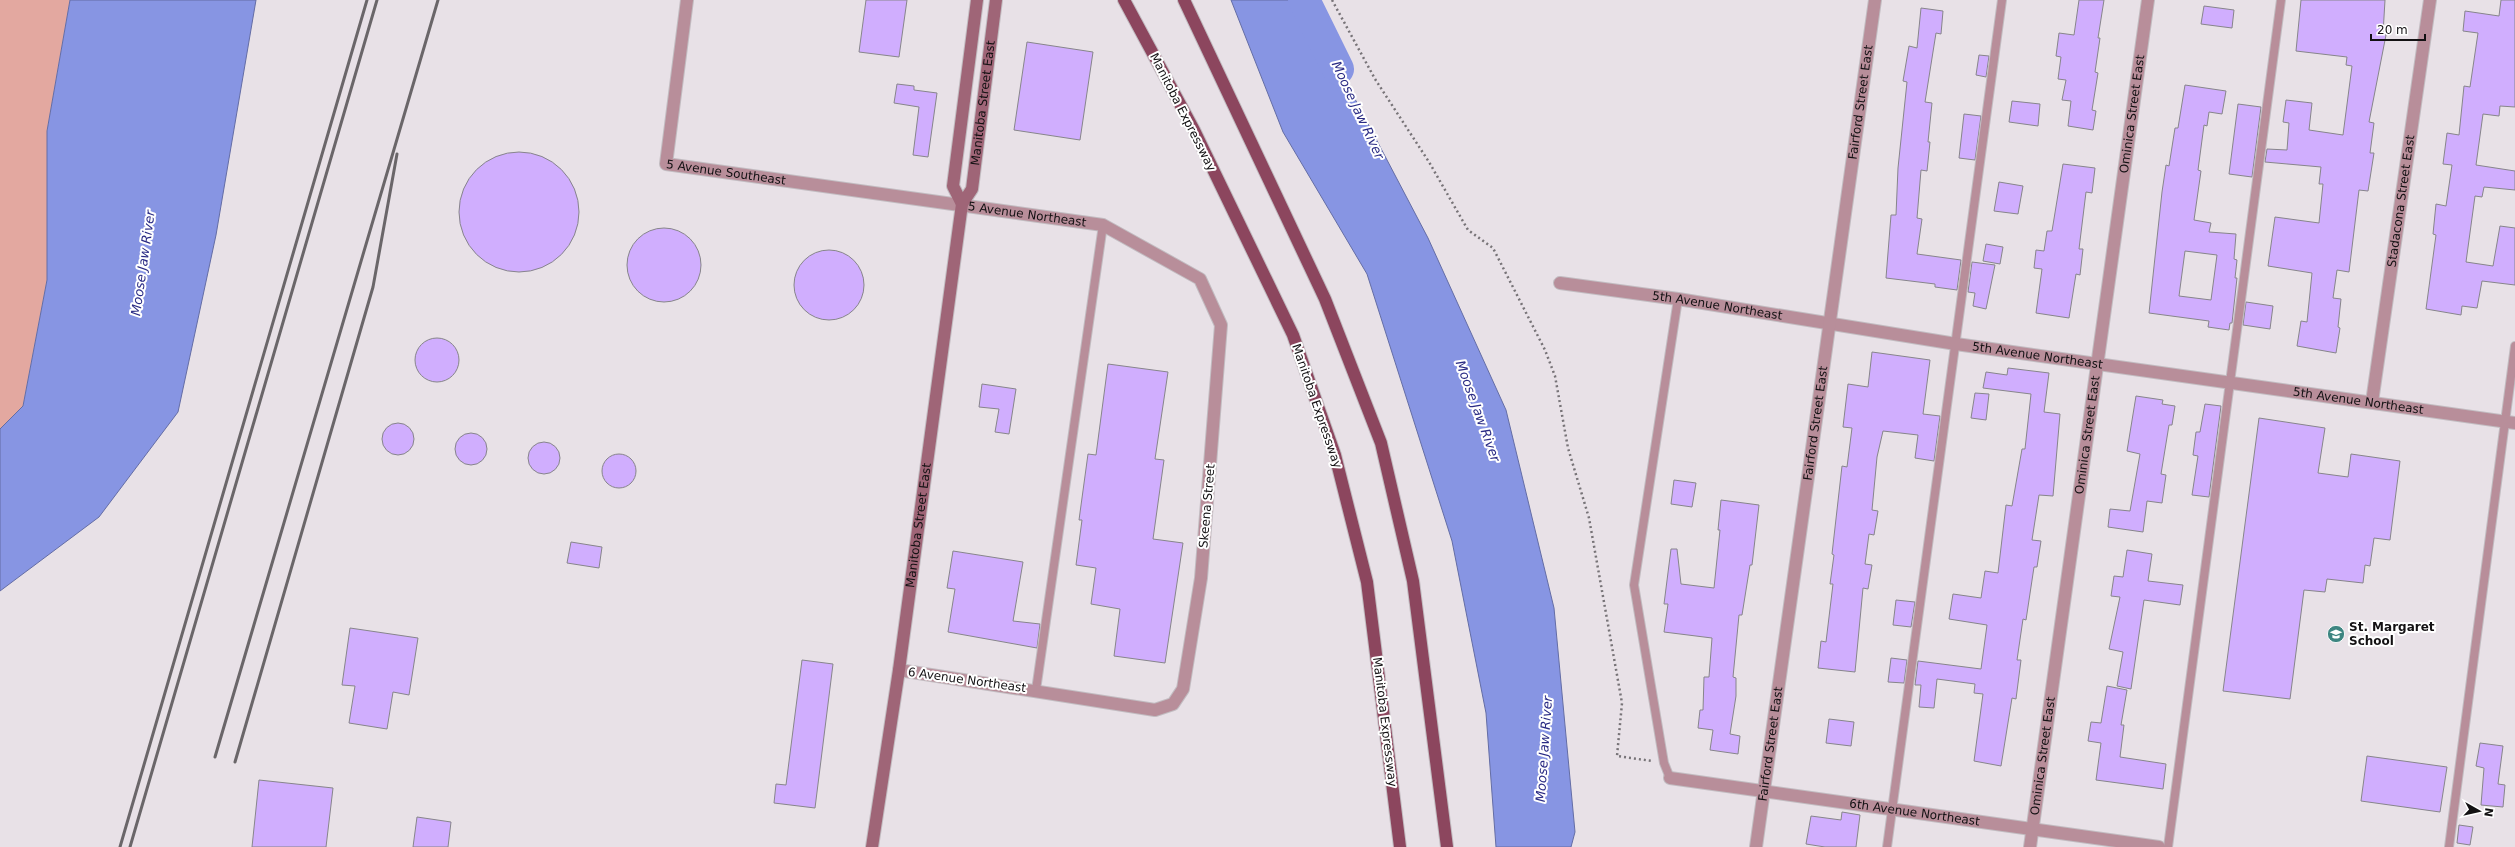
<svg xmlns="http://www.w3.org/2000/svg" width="2515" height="847" font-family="'DejaVu Sans',sans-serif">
<rect width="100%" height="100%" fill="#e8e1e7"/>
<polygon fill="#e3a8a0" points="0,0 70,0 47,131 47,280 23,406 0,429"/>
<g fill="#8795e3" stroke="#646da5">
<polygon points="70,0 256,0 216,235 178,412 99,517 0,591 0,429 23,406 47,280 47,131"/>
<polygon points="1231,0 1307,0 1313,19 1428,238 1506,410 1554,608 1575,832 1571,847 1496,847 1486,713 1452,541 1367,274 1283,132"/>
</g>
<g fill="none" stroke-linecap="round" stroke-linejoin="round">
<polyline stroke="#8795e3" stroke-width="32" points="1304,0 1338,69"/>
</g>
<g fill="#d0aefe" stroke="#87858b" fill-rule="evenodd">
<polygon points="866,0 907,0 899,57 859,52"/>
<polygon points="2079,0 2104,0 2098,38 2100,38 2095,72 2098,73 2092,110 2096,111 2093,130 2068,126 2071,101 2062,100 2066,80 2058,79 2061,57 2056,56 2059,33 2074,35"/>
<polygon points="2301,0 2385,0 2383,34 2386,35 2369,122 2374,123 2370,153 2374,153 2368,191 2359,190 2349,272 2337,270 2333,298 2341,299 2338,327 2340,328 2336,353 2297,346 2301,321 2307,322 2312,273 2268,266 2275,217 2319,223 2323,184 2319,184 2321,167 2265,162 2267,149 2287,150 2289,123 2283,122 2286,100 2312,103 2309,130 2343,135 2352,66 2346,65 2347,57 2296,51"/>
<polygon points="2501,0 2515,0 2515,107 2500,106 2499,116 2483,114 2476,165 2515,171 2515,190 2484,187 2482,197 2475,196 2466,262 2493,266 2500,226 2515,228 2515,285 2482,281 2477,308 2462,306 2461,315 2426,309 2436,235 2433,234 2436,204 2446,206 2452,165 2443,164 2447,133 2459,135 2464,86 2470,87 2478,33 2463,31 2465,11 2499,16"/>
<polygon points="2204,6 2234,10 2232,28 2201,24"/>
<polygon points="1921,8 1943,11 1941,34 1936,33 1925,102 1932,103 1928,142 1930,142 1927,171 1921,170 1917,218 1922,219 1917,254 1961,260 1957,290 1935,287 1935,284 1886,278 1891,215 1896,215 1898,168 1907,82 1903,81 1909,46 1917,48"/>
<polygon points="1027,42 1093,52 1080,140 1014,130"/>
<polygon points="1979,55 1989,56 1986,77 1976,75"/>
<polygon points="897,84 914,86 914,90 937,93 928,157 913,155 919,107 894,103"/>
<path d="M2185,85L2226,91L2222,114L2209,112L2207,126L2204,125L2198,170L2201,171L2194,220L2211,223L2209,232L2236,234L2234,259L2237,260L2235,278H2237L2232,323H2230L2229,330L2208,327L2209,321L2149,313L2162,192L2166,165L2169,166L2175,128H2178ZM2185,251L2217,255L2211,300L2179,296Z"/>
<polygon points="2012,101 2040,104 2038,126 2009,122"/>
<polygon points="2238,104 2261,107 2252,177 2229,174"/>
<polygon points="1964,114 1981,116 1975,160 1959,158"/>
<circle cx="519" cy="212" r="60"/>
<polygon points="2063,164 2095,168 2092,193 2086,192 2079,249 2083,249 2080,275 2076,274 2069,318 2036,313 2042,269 2034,268 2036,250 2044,251 2047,231 2052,231"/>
<polygon points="1999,182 2023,186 2018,214 1994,211"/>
<circle cx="664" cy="265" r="37"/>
<polygon points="1986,244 2003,247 2000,264 1983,261"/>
<circle cx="829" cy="285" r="35"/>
<polygon points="1972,262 1995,265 1986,309 1973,306 1975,293 1968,292"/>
<polygon points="2246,302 2273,306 2270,329 2243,325"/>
<circle cx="437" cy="360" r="22"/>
<polygon points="1872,352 1930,360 1923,414 1940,416 1934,461 1915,458 1918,435 1883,431 1877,457 1872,510 1878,511 1874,535 1869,534 1865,564 1872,565 1868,589 1863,588 1855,672 1818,668 1821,641 1826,642 1833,584 1830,584 1834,555 1832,554 1842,466 1847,467 1852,428 1843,427 1848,384 1868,387"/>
<polygon points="1108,364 1168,372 1155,459 1164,460 1153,539 1183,543 1165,663 1114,656 1120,609 1091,604 1096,568 1076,565 1082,520 1079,520 1088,454 1096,455"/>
<polygon points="2008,368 2049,373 2044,412 2060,414 2053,496 2039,495 2032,540 2041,541 2037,567 2034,567 2026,620 2023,619 2017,660 2021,660 2016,699 2012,698 2001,766 1974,761 1983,694 1974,693 1975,684 1937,679 1934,708 1919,707 1921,685 1915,685 1918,661 1981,669 1987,625 1949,619 1953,594 1981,598 1985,571 1998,573 2006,505 2012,506 2022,449 2025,449 2031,394 1983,388 1986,372 2007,375"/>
<polygon points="982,384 1016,389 1009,434 995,432 999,409 979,407"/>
<polygon points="1975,393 1989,394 1986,420 1971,418"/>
<polygon points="2136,396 2163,400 2162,404 2175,406 2172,425 2169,425 2161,474 2166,475 2162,503 2147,501 2143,532 2108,527 2110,509 2130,511 2140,454 2127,451"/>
<polygon points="2205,404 2221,406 2209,497 2192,495 2198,456 2193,455 2196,432 2200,432"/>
<polygon points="2259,418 2325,428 2318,473 2348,477 2351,454 2400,461 2390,540 2374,538 2370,566 2365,565 2363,583 2327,579 2325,592 2304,590 2290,699 2223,691"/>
<circle cx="398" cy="439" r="16"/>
<circle cx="471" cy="449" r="16"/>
<circle cx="544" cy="458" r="16"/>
<circle cx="619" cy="471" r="17"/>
<polygon points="1674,480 1696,483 1692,507 1671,504"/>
<polygon points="1721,500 1759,505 1752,565 1750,565 1742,615 1739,615 1733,677 1736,678 1736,696 1730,734 1740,736 1738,754 1710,750 1713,730 1698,728 1700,710 1703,710 1704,677 1709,677 1712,638 1664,632 1668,604 1664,604 1671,549 1677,549 1681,584 1714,588 1720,530 1718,530"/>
<polygon points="571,542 602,547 599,568 567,563"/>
<polygon points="2127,550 2152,554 2148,581 2183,585 2180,605 2144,600 2131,689 2117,686 2123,652 2109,649 2120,597 2111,596 2114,576 2123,577"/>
<polygon points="953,551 1023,562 1013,621 1040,624 1037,648 948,632 955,589 947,588"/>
<polygon points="1896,600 1915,602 1911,627 1893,625"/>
<polygon points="350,628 418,638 409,695 393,692 387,729 349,723 355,686 342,685"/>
<polygon points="1891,658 1907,660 1904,683 1888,682"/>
<polygon points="802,660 833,664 815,808 774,803 776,784 786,785"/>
<polygon points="2107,686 2127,690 2121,725 2124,725 2120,757 2166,764 2163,789 2096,780 2101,743 2088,741 2091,722 2101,723"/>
<polygon points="1829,719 1854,722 1851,746 1826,743"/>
<polygon points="2480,743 2503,746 2498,784 2505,785 2503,807 2481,805 2484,768 2476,766"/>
<polygon points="2367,756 2447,767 2440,812 2361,801"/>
<polygon points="259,780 333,788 326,847 252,847"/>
<polygon points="1842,812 1860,815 1856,847 1825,847 1806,844 1811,816 1841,820"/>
<polygon points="417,817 451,822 448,847 413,847"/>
<polygon points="2459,825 2473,827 2470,845 2457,843"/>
</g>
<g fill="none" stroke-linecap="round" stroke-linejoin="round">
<defs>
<g id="lane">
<polyline points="1036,690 1103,225"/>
<polyline points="1670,778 1664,763 1634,585 1678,299"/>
<polyline points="1887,847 2002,0"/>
<polyline points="2168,847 2281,0"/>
<polyline points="2449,847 2515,346"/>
</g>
<g id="street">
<path id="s1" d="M687,0L666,164L1103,225L1200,279L1221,325L1201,578L1183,689L1173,704L1155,710L899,670"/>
<path id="s2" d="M1560,283L1678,299L1956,344L2515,423"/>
<path id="s3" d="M2372,402L2430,0"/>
<path id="s4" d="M1670,778L2159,847"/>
<path id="s5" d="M1756,847L1875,0"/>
<path id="s6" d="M2030,847L2148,0"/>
</g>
<g id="secondary">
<polyline points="962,204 953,186 977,0"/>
<path id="s7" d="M872,847L899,670L962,204L972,189L996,0"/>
</g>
<g id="primary">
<polyline points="1124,0 1194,130 1293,335 1335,455 1367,582 1400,847"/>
<polyline points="1184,0 1325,299 1381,443 1413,581 1447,847"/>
</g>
</defs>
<use href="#lane" stroke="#c2bcc1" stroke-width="10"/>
<use href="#street" stroke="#c2bcc1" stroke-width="14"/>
<use href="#secondary" stroke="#c2bcc1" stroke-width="14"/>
<use href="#primary" stroke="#c2bcc1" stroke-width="14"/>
<polyline stroke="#777377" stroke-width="2.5" stroke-dasharray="2 3" stroke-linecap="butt" points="1332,0 1375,79 1429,162 1468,230 1493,248 1545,350 1555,376 1568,448 1589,518 1622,703 1617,756 1652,761"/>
<use href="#lane" stroke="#b88e9a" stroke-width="8"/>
<use href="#street" stroke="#b88e9a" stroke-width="12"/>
<use href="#secondary" stroke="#9f6577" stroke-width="12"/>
<use href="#primary" stroke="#8c465e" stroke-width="12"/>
<g stroke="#6a6669" stroke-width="3">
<polyline points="215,757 438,0"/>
<polyline points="235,762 373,287 397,154"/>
<polyline points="120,847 367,0"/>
<polyline points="130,847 377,0"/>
</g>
</g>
<defs>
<symbol id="school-disc" viewBox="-11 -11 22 22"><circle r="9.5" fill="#3d8581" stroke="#fff"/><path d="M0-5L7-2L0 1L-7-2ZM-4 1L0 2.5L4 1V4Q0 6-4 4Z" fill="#fff"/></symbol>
</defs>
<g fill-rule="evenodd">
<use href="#school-disc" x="2326" y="624" width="20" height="20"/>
</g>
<g text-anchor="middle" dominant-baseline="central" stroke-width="4" stroke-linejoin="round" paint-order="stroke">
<g font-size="12" fill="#131113" stroke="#fff">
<text stroke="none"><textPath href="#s7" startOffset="754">Manitoba Street East</textPath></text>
<text stroke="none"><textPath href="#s5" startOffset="752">Fairford Street East</textPath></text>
<text transform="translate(1183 112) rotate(63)">Manitoba Expressway</text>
<text stroke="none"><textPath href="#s6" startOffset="740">Ominica Street East</textPath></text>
<text stroke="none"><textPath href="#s1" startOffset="226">5 Avenue Southeast</textPath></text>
<text stroke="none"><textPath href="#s3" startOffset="203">Stadacona Street East</textPath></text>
<text stroke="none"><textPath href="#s1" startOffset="530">5 Avenue Northeast</textPath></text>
<text stroke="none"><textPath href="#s2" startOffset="159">5th Avenue Northeast</textPath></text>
<text stroke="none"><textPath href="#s2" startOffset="483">5th Avenue Northeast</textPath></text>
<text stroke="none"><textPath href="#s2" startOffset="807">5th Avenue Northeast</textPath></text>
<text transform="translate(1317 406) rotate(71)">Manitoba Expressway</text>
<text stroke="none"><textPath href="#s5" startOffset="428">Fairford Street East</textPath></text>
<text stroke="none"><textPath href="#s6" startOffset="416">Ominica Street East</textPath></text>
<text transform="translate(1207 506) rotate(-85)">Skeena Street</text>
<text stroke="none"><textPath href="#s7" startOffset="325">Manitoba Street East</textPath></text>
<text transform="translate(967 680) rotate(8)">6 Avenue Northeast</text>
<text transform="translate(1385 722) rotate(83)">Manitoba Expressway</text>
<text stroke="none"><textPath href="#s5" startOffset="104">Fairford Street East</textPath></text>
<text stroke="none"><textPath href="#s6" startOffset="92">Ominica Street East</textPath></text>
<text stroke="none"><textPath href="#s4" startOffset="247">6th Avenue Northeast</textPath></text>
</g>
<g font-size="12" font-weight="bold" fill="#131113" stroke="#fff" text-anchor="start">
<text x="2349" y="627">St. Margaret<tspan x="2349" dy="14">School</tspan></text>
</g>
<g font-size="13" font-style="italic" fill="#2a2b84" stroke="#fff">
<text transform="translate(1358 110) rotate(65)">Moose Jaw River</text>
<text transform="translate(143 263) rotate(-82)">Moose Jaw River</text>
<text transform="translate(1478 411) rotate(70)">Moose Jaw River</text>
<text transform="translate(1544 749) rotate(-86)">Moose Jaw River</text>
</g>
</g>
<g transform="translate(2479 811) rotate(98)" stroke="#ffffff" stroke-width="3" paint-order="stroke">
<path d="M0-3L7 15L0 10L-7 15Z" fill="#131113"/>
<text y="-6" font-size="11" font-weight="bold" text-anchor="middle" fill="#131113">N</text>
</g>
<path d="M2371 34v6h54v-6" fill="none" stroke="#131113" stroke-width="2"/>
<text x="2377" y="34" font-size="12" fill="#131113" stroke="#ffffff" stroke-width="3" paint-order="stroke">20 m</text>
</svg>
